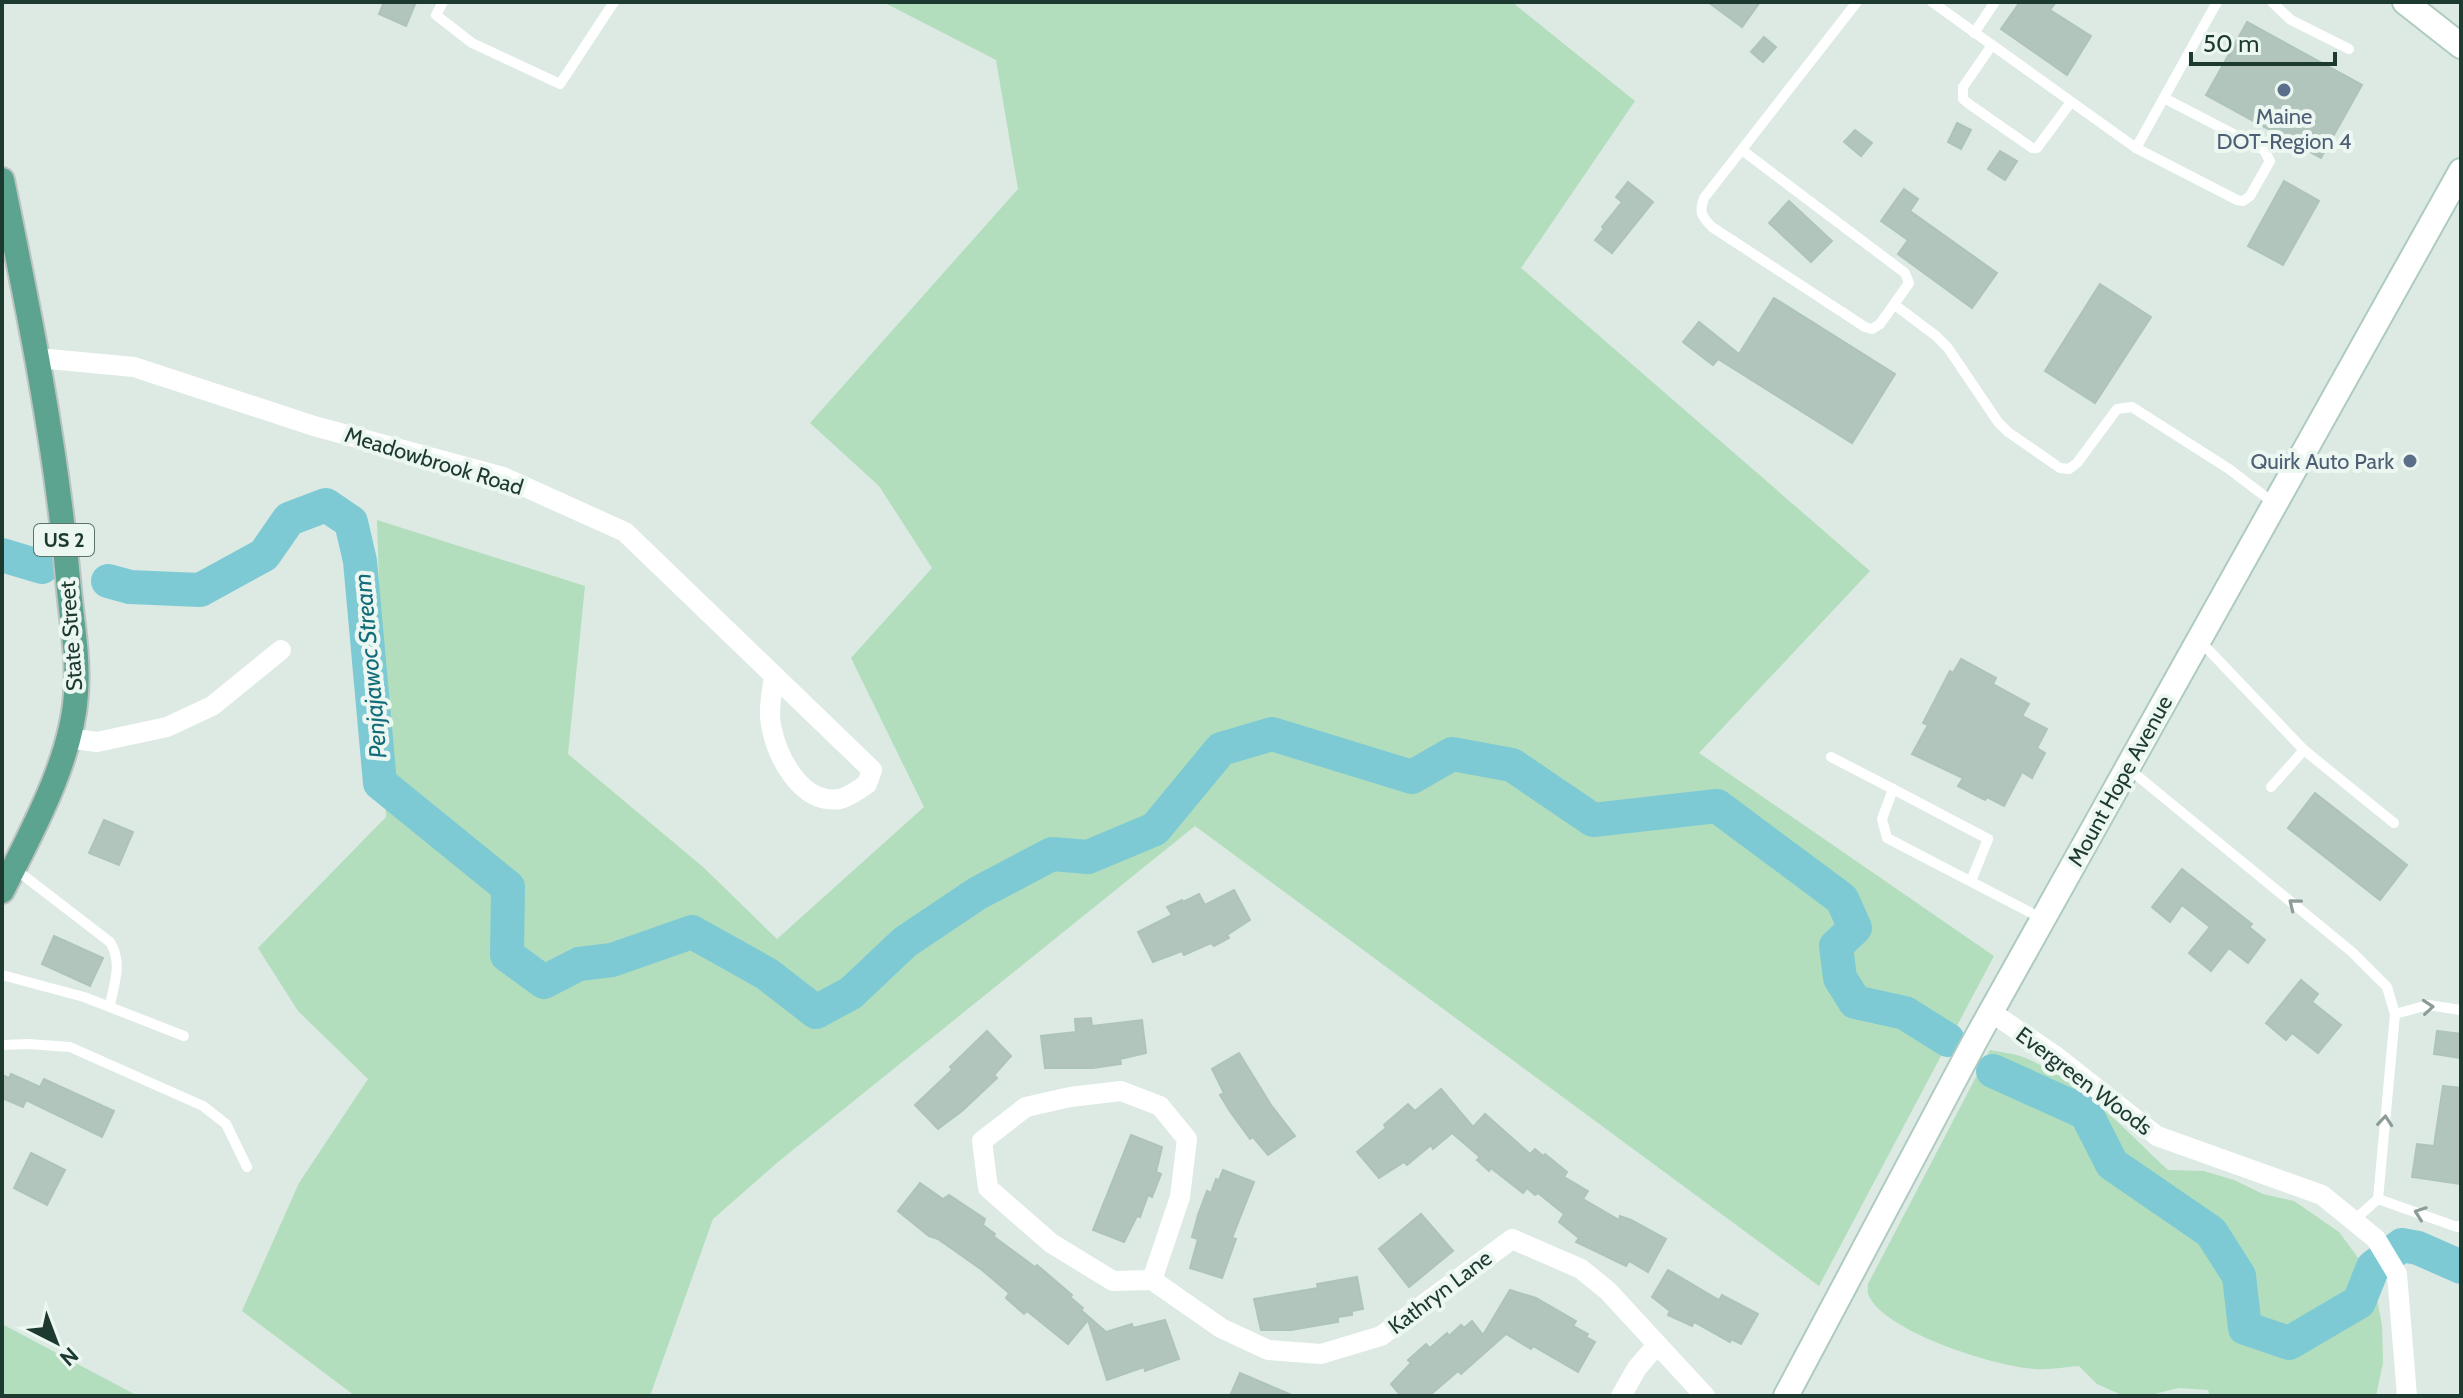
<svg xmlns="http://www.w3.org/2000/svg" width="2463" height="1398" font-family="Cabin,sans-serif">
<rect width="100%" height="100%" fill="#dceae3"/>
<g fill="#b2debd">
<polygon points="883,2 1512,2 1635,101 1521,268 1870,571 1699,753 1994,956 1819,1286 1195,826 778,1162 713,1219 650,1396 355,1396 242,1311 299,1183 368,1079 298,1011 258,948 386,817 377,520 585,586 568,754 703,867 777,939 924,807 851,658 932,568 879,486 810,423 1018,189 996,60"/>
<path d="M1990,1050C1999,1052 2011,1053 2020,1056C2079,1078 2124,1129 2168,1170L2204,1171L2234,1180L2263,1194L2294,1201L2339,1232L2373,1278L2382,1325L2383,1363L2376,1396H2210L2208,1390L2178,1388L2147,1396H2124L2097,1384L2079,1366C2065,1367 2050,1370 2036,1369C1999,1368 1885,1332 1869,1296C1867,1292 1868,1288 1868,1284Z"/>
<polygon points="2,1324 138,1396 2,1396"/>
</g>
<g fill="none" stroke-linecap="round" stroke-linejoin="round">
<g stroke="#7dcad5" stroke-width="34">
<polyline points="2,555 42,567"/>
<polyline points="108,581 130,587 200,590 264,555 289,519 326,505 351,522 360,561 380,783 508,887 507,955 544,982 579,964 612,960 692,932 767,974 816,1012 851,993 905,942 978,893 1052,854 1088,857 1155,829 1221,749 1272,734 1412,777 1452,754 1512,765 1593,820 1717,806 1842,899 1855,928 1836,946 1840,978 1855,1002 1905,1013 1948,1040"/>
<polyline points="1993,1071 2086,1113 2112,1164 2211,1232 2239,1276 2245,1328 2289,1343 2359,1302 2373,1267 2402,1245 2418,1248 2461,1267"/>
</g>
</g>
<g fill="#b1c5bc" stroke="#aec4ba" stroke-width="2">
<polygon points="384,2 416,2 406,26 379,14"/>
<polygon points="1708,2 1760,2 1742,27"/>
<polygon points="2020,2 2056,2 2050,10 2091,36 2067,75 2001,29"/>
<polygon points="2247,22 2362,85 2321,158 2206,95"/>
<polygon points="1764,37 1776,47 1763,62 1751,52"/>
<polygon points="1957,123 1971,130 1961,149 1948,142"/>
<polygon points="1855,130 1872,143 1861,156 1844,142"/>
<polygon points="2000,151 2017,161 2005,180 1988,169"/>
<polygon points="2284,181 2319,201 2283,265 2248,246"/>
<polygon points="1628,182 1653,202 1612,253 1595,240 1604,229 1602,227 1622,202 1616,197"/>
<polygon points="1904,189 1918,199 1910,211 1997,273 1972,308 1898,254 1908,240 1881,221"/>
<polygon points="1789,201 1832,241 1811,262 1769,223"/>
<polygon points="2100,284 2151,317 2095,403 2045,371"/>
<polygon points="1774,298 1895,374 1852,443 1718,359 1713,365 1683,342 1699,322 1739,354"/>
<polygon points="1961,659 1996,678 1993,684 2029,704 2022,716 2047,729 2037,748 2045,753 2032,778 2022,772 2004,806 1987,797 1985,800 1958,786 1963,778 1912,754 1928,725 1923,723 1950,671 1953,673"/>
<polygon points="2315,793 2407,865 2380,900 2288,828"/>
<polygon points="104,820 133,832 119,865 89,853"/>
<polygon points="2182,869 2252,924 2249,927 2265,940 2248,963 2229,948 2211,971 2189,953 2210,927 2182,905 2170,922 2152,907"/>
<polygon points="1234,890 1250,920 1227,935 1229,938 1214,946 1211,943 1184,955 1182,951 1153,962 1138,932 1172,915 1167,907 1182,900 1183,902 1199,894 1205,905"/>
<polygon points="54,936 103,958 90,986 42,964"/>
<polygon points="2301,980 2318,994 2312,1002 2341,1025 2318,1053 2292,1033 2286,1040 2266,1023"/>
<polygon points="1091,1018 1092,1026 1142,1020 1146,1053 1120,1059 1121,1064 1093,1068 1045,1068 1041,1036 1076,1032 1075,1019"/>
<polygon points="987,1031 1011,1056 994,1075 997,1078 962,1111 938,1129 915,1105 952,1070 950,1067"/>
<polygon points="2437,1031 2461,1034 2461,1058 2434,1054"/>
<polygon points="1239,1053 1271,1105 1295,1136 1268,1155 1253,1137 1250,1139 1229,1110 1220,1095 1224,1093 1212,1069"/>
<polygon points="11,1074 40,1087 44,1079 114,1111 102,1137 26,1100 23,1107 2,1098 2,1075 9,1078"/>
<polygon points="2443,1086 2461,1088 2461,1184 2412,1177 2417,1144 2434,1146"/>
<polygon points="1441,1089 1473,1127 1485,1114 1530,1154 1535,1149 1543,1156 1545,1154 1567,1172 1564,1177 1588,1191 1583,1199 1619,1220 1620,1216 1631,1220 1666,1239 1648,1272 1629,1261 1626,1266 1576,1242 1579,1238 1559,1222 1564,1214 1538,1193 1535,1195 1527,1188 1523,1193 1491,1168 1489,1171 1477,1160 1480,1157 1452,1133 1433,1149 1431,1145 1407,1165 1404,1162 1379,1178 1357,1152 1386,1128 1384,1125 1408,1104 1415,1111"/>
<polygon points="1131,1135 1162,1147 1156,1172 1161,1174 1152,1197 1148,1195 1140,1217 1137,1216 1124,1242 1093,1230"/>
<polygon points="31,1153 65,1170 47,1205 14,1188"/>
<polygon points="1223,1170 1254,1182 1232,1238 1236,1239 1222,1278 1190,1268 1198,1239 1192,1237 1198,1215 1207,1191 1211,1193 1216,1179 1219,1180"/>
<polygon points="920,1183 943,1199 949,1195 985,1219 983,1225 995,1234 993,1236 1035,1267 1037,1265 1072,1295 1070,1297 1083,1308 1081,1310 1106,1332 1132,1324 1133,1328 1165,1320 1179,1359 1145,1371 1144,1367 1107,1380 1088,1320 1068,1344 1027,1311 1024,1314 1006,1298 1009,1293 982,1270 938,1239 929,1236 898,1211"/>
<polygon points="1421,1214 1453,1251 1409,1287 1379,1249"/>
<polygon points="1668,1270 1719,1300 1722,1295 1758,1314 1741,1344 1731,1339 1730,1342 1694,1322 1692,1326 1668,1315 1670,1311 1652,1297"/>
<polygon points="1357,1277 1363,1309 1352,1311 1352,1315 1338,1317 1338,1322 1291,1330 1261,1330 1254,1299 1318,1288 1317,1284"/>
<polygon points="1510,1290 1536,1298 1576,1321 1573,1326 1588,1334 1586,1337 1595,1342 1578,1372 1533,1346 1531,1349 1506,1334 1461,1374 1458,1371 1429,1396 1401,1396 1391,1384 1411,1363 1408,1360 1426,1344 1430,1348 1447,1333 1449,1336 1461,1325 1464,1328 1472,1321 1483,1335"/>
<polygon points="1240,1373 1294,1396 1230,1396"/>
</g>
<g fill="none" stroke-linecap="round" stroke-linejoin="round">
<defs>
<g id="secondary">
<polyline points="2405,2 2461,46"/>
<polyline points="1786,1396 1977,1037 2461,171"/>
</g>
<path id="primary" d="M2,180C29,312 56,444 68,579C71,617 79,657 76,694C72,760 31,833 2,891"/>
</defs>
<use href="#secondary" stroke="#aecbbf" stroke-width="28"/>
<use href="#primary" stroke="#bbc4c1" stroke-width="28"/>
<g stroke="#fff" stroke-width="10">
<polyline points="443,2 436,15 472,43 560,84 614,2"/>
<polyline points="1932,2 2136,148 2237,200 2243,201 2250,196 2270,161 2264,150 2164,98"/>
<polyline points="2272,2 2291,20 2349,49"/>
<polyline points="1974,33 1995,2"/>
<polyline points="1992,45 1963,87 1963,99 1969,104 2032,148 2037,148 2071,102"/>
<polyline points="2136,148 2217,2"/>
<path d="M1742,150L1905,273L1909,283L1880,324L1872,329L1865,327L1712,227C1701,216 1699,212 1704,198L1857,2"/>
<polyline points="1895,305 1936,336 1948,348 1998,422 2008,432 2060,468 2069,469 2077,463 2117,409 2132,407 2229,469 2275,504"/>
<polyline points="2200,641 2304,750 2271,787"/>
<polyline points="2304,750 2394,823"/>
<polyline points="1831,757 1893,789 1882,819 1887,838 2043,919"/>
<polyline points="2129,769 2352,952 2387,987 2395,1014 2378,1199 2353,1221"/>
<polyline points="1893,789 1988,839 1971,881"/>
<path d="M15,869L110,942C123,962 114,984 110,1005"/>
<polyline points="2,975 84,997 184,1036"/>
<polyline points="2395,1014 2428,1005 2461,1010"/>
<polyline points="2,1045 28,1044 70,1047 203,1106 226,1124 247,1167"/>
<polyline points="2378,1199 2457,1227 2461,1225"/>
</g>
<g stroke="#fff" stroke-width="20">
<path d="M38,358L134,367L314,426L503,477L625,532L872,770L867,784C860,789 849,797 840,799C801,805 777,757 771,725C768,710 772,691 774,676"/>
<polyline points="67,738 97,742 167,727 212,706 281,650"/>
<polyline points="1991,1012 2057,1057 2157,1136 2322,1195 2376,1239 2397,1274 2407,1396"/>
<polyline points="1152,1280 1180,1197 1187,1139 1160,1106 1121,1091 1070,1097 1026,1107 982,1141 988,1188 1051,1243 1113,1281 1152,1280 1221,1328 1268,1350 1321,1354 1381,1336 1512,1239 1581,1269 1608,1291 1705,1396"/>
<polyline points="1621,1396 1637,1368 1656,1346"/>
</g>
<use href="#secondary" stroke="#fff" stroke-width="24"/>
<use href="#primary" stroke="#5ca48f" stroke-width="24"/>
</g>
<defs><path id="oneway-chevron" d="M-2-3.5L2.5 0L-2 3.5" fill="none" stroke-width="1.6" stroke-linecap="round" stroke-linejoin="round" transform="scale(2)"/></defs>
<g stroke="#8e9c98">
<use href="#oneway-chevron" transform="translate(2294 904) rotate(-141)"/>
<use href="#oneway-chevron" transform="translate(2428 1007) rotate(-5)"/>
<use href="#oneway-chevron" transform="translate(2385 1121) rotate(-85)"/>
<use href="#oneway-chevron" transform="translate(2420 1213) rotate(-160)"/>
</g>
<g fill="#5c6f8a" stroke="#ecf7f1" stroke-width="3">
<circle cx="2284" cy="90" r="8"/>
<circle cx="2410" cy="461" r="8"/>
</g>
<g text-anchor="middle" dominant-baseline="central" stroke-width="8" stroke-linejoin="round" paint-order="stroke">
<rect fill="#ecf7f1" stroke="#5b736b" stroke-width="2" x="34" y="524" width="60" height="32" rx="6"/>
<g font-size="20" font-weight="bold" fill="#1d3a31">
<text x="64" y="540">US 2</text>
</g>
<g font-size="22" fill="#4e5e75" stroke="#ecf7f1">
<text x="2284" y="116">Maine<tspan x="2284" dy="25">DOT-Region 4</tspan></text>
<text x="2394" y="461" text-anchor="end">Quirk Auto Park</text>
</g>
<g font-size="22" fill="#1d3a31" stroke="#ecf7f1">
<text transform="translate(434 461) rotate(17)">Meadowbrook Road</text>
<text transform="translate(71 636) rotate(-94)">State Street</text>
<text transform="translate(2120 781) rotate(-61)">Mount Hope Avenue</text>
<text transform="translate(2084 1081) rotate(37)">Evergreen Woods</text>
<text transform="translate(1440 1292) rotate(-37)">Kathryn Lane</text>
</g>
<g font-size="24" font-style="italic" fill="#136c7a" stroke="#ecf7f1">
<text transform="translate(370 666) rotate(-95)">Penjajawoc Stream</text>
</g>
</g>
<rect width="2463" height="1398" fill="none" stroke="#1d3a31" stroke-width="8"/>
<g transform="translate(56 1342) rotate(138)" stroke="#ecf7f1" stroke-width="6" paint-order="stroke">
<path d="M0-6L14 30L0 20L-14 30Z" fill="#1d3a31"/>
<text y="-12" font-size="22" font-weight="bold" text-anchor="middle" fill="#1d3a31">N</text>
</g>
<path d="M2191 52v12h144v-12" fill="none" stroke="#1d3a31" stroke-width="4"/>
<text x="2203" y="52" font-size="24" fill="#1d3a31" stroke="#ecf7f1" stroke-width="6" paint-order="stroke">50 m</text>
</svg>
